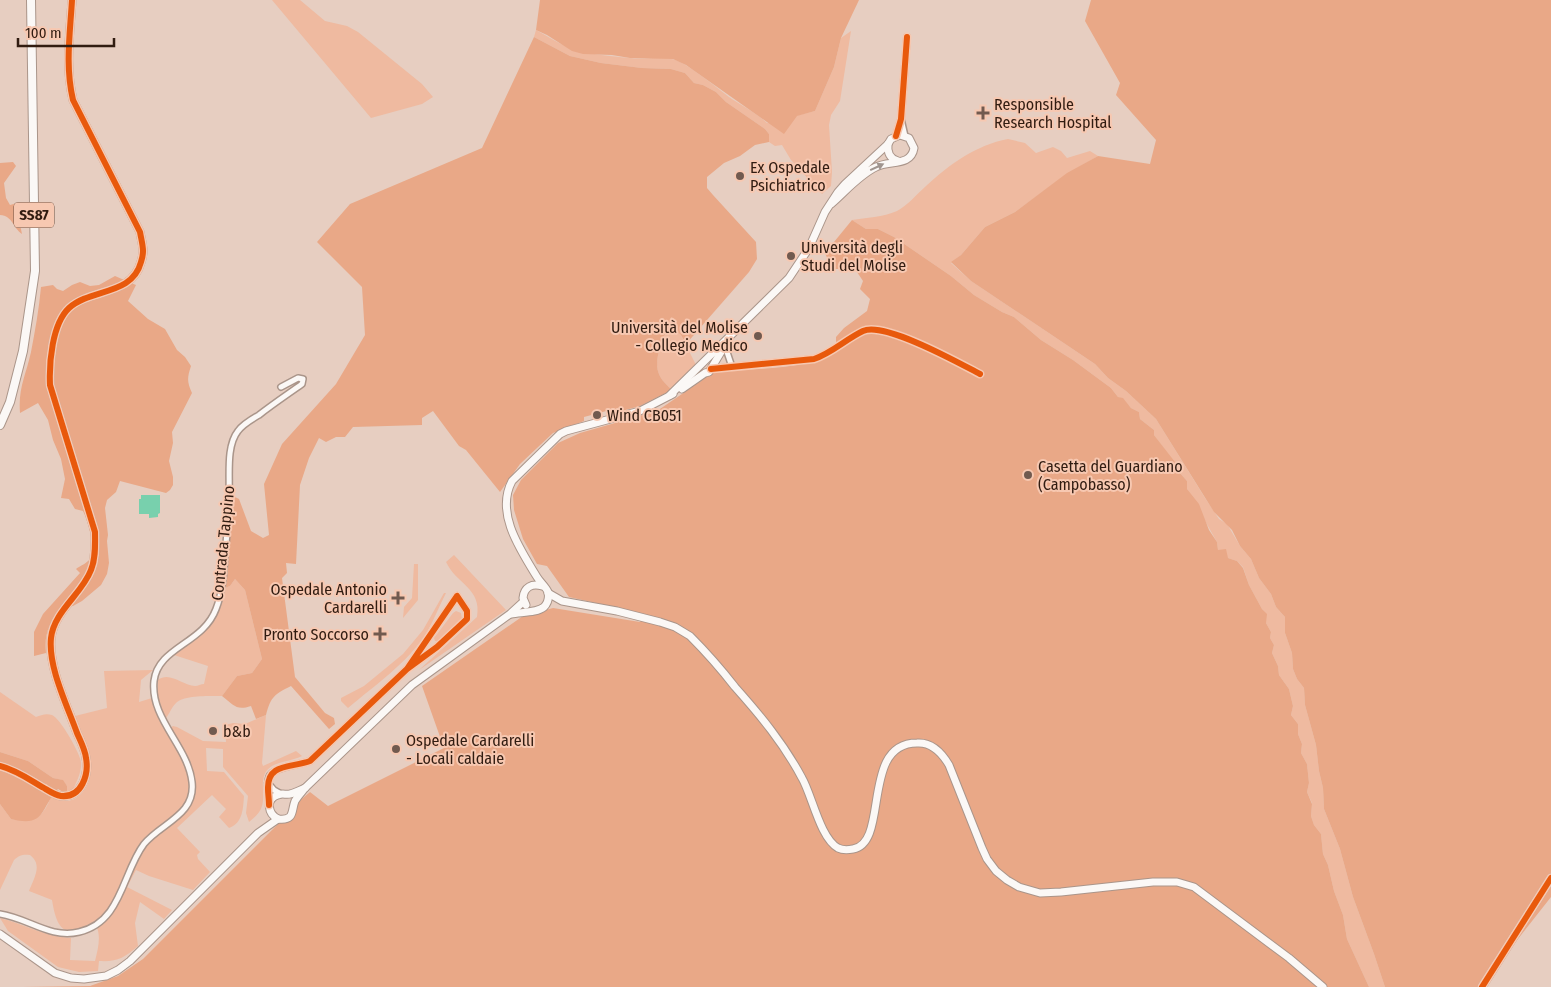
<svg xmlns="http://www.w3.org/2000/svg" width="1551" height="987" font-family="'Fira Sans Condensed',sans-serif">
<rect width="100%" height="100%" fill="#e7cec1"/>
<g fill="#efbaa0">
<polygon points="272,0 300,0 325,21 347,26 358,32 422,84 433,97 422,104 371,118"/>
<path d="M536,30C544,34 551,39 559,43C579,54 608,56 630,58C644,60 659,56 672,59C685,61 717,88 729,97C742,106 755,112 767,123L815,111L834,67L841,38L851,31L840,101L831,115L829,125L832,172L831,186L822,194L791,160L782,145L775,146L769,142V134L765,129L726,102L716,92L703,85L694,83L685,73L671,69L642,68L601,63L570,56L534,37Z"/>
<path d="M1008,139L1025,143L1036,153L1053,147L1061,151L1067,158L1090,151L1098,156L1067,174L1015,212L985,227L961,255L951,263L971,281L1095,364L1108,378L1126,391L1156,419L1205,498L1219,519L1227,524L1240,546L1251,559L1259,578L1271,594L1276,607L1285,617V633L1292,653L1293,669L1297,679L1304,688L1305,705L1316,745L1319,771L1323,788L1324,809L1340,849L1353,897L1374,954L1385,987H1369L1347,939L1343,915L1334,891L1328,865L1323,854L1321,834L1314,825L1311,816L1312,803L1307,792L1309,783L1307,764L1301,753L1302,744L1298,734V724L1291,715L1293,706L1289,689L1279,675L1278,666L1272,653L1274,645L1270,638L1271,632L1266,623V614L1262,609L1249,585L1243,567L1237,561L1228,558L1218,550L1217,542L1187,489V481L1179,472L1174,462L1154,435V430L1140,419L1139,412L1131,408L1123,399L1118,397L1111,388L1073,360L1041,340L1014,317L1002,312L974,295L951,276L894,237L878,229H866L852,220C866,218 883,217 897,211C907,206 917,194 926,186C950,164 976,145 1008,139Z"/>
<path d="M676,331L681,335L697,367L672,390C668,386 661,380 659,374C654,363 660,345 665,334Z"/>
<path d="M454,555L506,610L419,670L477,617C482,588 457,585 446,562Z"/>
<polygon points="414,564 418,564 418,600 403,618 404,607 412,598"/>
<path d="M235,579L245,590L262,659L252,673L237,676L222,696C211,696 183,695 176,703C170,709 170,715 162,722L170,728L173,726L177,727L203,741L226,742L225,725L233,723L245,724L266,715L262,763L263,766L296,751L302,756C292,761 281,761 272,766C257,775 266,793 262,806C260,813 254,818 249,822L246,813L248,796L223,767V749L206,748L207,771L224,772L244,796C243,809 243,823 229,828L219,817L226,809L212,795L177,828L200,852L197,855L198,859L210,872L193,890L149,876L136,870L127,887L172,910L164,919L140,902L135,923L138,946C124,958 117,962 99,961L98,971L79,972L58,967L8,931L0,918C24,924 46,937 71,938L70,960L95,961C98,949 102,934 95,924C65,939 57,931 52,900L29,891C34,878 43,865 30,855C23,854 19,855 14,860L0,890V804L11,819C34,823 42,819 51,797C61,801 71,804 80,795C102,774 84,739 75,716L107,708L104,671L153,670L141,680L139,702L152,698L157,695L158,680C170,671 183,686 195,686C198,686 201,684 204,684L208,666L174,655C203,635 217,624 225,588L230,586Z"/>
<path d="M444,593H446C439,606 434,620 427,632C408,663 375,685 348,708L341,701V698L364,686L403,654L423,630Z"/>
<polygon points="456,611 461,613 462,619 438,641 435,641 434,638 453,613"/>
<path d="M0,692L36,717C41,715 46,713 52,715C60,718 80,753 81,762C82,770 77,782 73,789L67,791V786L62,780L53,778L28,761L0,752Z"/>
</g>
<g fill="#e9a887">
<polygon points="540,0 859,0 841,38 834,67 815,111 797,116 784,134 686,65 673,59 630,58 612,55 583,54 572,51 547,35 536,30"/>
<polygon points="1091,0 1551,0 1551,897 1480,987 1385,987 1374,954 1353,897 1340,849 1324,809 1323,788 1319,771 1316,745 1305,705 1304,688 1297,679 1293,669 1292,653 1285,633 1285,617 1276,607 1271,594 1259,578 1251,559 1240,546 1232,530 1214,512 1156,419 1126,391 1108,378 1095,364 971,281 951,262 961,255 985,227 1015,212 1067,173 1098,156 1150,164 1156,140 1116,95 1120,83 1085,21"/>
<path d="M534,37L570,56L601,63L642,68L671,69L685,73L694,83L703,85L716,92L726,102L765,129L769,134V142L755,145L740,156L724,163L707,177V188L713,195L756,242L757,259L749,272L686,344L681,335L676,331L665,334C660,345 654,363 659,374C661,380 668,386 672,390L640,406L611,414L610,410L584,417V421L553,433L520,464L500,492L466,450L459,446L433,411L422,418V425L353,427L345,437H336L326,442L319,438L309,458L300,485L296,564L286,563L287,573L282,578L295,677L325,713L334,718L335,724L329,729L291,686C275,694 271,696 266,715L256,719L251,706C236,711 234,705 222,696L237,676L252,673L262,659L245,590L235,579L230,586L225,588L231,495L239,499L251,531L263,538L269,535L264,484L282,444L336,384L365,335L362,287L317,242L350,204L482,148Z"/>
<path d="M13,162L16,166L4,183L6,198L10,205L17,203L20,209L18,215L22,234C13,228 13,216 0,215V163Z"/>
<path d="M852,220L866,229H878L894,237L951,276L974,295L1002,312L1014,317L1041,340L1073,360L1111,388L1118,397L1123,398L1131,408L1139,412L1140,419L1154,430V435L1175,462L1179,472L1187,481V489L1199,504L1209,530L1217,542L1218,550L1226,549L1228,558L1237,561L1243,568L1249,585L1262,609L1267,614L1266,623L1271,632L1270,638L1274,645L1272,653L1278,666L1279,675L1289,689L1293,706L1291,715L1298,724V734L1302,744L1301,753L1307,764L1309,783L1307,792L1312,804L1311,816L1314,825L1321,834L1323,854L1328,865L1334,891L1343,915L1347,939L1369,987H22L90,986L118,976L143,959L280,822L288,821L295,815L297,803L310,792L328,806L444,748L422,686L523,616L553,608L640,622L645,614L569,597L547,566L537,564L523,539L514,510L513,495L521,480L558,443L580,433L657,411L701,381L704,375C742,366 802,373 836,352V337L844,328L867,311L870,299L860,289L863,281L853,266L841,269H832L825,253Z"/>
<path d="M115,276L136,285L128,301L148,319L165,329L177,350L185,357L191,366C187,378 187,382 192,393L172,432L173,443L169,461L173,477V485L170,490L166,493L120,481L116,492L107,500L105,508L108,535L107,541L109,563L107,574L101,585L82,601L73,606L60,608C49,625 44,633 46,653L34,656V632L43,614L80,573L76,569C80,566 87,563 90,559C96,549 88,520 83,511L75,509L69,499L61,498L65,479L61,459L53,440L48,420L38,403L20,413C18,388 26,375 31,352C35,331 39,309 41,287L53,285L57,289L63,291L72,285L80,282L90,286L99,285Z"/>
<path d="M0,752L28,761L53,778L63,780L67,786V791L63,792L58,789C40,808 46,828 11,819L0,804Z"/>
</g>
<polygon fill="#78d0ad" points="141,495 160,495 160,513 158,514 158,517 149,518 149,514 139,514 139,499 141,499"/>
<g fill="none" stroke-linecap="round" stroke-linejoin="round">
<defs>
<g id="minor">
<polyline points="901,119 905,136"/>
<polyline points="896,136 901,119 907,37"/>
<polyline points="725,346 732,367"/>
<path d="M711,369L814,359C832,353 846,339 863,331C884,321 959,363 980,374"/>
<polyline points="268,783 274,790 281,794"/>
<path d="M269,802C269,794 266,785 269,777C272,767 299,765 310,761L407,669L437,647L467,619V611L457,596L407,669"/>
<path d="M0,914C28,918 50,939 79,932C122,922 122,873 144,844C161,823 196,815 192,782C188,746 150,719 154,681C158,647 203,644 216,609C223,591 224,572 225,554C227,534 229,513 229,493C230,475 226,446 238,431C243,424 252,419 259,415C273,404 288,394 302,384L303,379L298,378L281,387"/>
</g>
<g id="tertiary">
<path d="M0,766C16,770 30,780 44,788C49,791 55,795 61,796C82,798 89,774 86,758C85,749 80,740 77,733C67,705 48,667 51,638C54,611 82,594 91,570C96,558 95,544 95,532L50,385C49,363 52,324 69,308C91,288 132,296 141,262C142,259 143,255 143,251C143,245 141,238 140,232L73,100C65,66 70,34 72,0"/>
<polyline points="1482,987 1551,878"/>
</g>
<g id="secondary">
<path d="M888,144C887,152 890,159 898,161"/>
<polyline points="682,389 705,373 709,372 724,347"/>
<path d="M670,395L789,278L809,248L825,212L838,192L845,184L888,144L891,139L900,135L909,138L914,148C911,167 889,160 876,167C859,175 845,192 831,204"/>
<path d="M548,593L562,601L617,611L660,622L675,627L690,636C706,652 721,669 735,687C760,715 784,744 802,778C812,795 820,838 838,848C842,850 848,850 853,849C890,843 860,743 917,743C932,742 942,753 949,765L982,848L987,859L996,871L1007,880L1019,887L1040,893L1061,892L1153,882H1177L1194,887L1289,958L1323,987"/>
<path d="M526,605L523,598C524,587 532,583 542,586"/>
<path d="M511,614C520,612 537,613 544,607C548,603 549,597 548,592C546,587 540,582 537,577C520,549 495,513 512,481L560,434L566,431L640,411L673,394"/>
<path d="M278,819C268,814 265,799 278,795C282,793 286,795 290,794C295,793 300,790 305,788"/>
<path d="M0,934L55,973L71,978L84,979L106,976L118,970L130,961L258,833L278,819C295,821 291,811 295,801C298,796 302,792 305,788L412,685L510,614L523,602"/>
</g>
<polyline id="primary" points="0,425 10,402 23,351 35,271 31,0"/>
</defs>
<use href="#minor" stroke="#aa958a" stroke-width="8"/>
<use href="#tertiary" stroke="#aa958a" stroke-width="9"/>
<use href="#secondary" stroke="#aa958a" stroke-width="9"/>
<use href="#primary" stroke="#aa958a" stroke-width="10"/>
<use href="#minor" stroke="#fbf8f6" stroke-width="5"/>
<use href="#tertiary" stroke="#fbf8f6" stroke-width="6"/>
<use href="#secondary" stroke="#fbf8f6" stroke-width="7"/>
<use href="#primary" stroke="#fbf8f6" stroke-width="8"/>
<defs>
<g id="cycleway">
<polyline points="896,136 901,119 907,37"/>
<path d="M711,369L814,359C832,353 846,339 863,331C884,321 959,363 980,374"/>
<path d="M0,766C16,770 30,780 44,788C49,791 55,795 61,796C82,798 89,774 86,758C85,749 80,740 77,733C67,705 48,667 51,638C54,611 82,594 91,570C96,558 95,544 95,532L50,385C49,363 52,324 69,308C91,288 132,296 141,262C142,259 143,255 143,251C143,245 141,238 140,232L73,100C65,66 70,34 72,0"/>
<path d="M269,805C269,799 268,794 268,789C267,763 291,768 310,761L407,669L437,647L467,619V611L457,596L407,669"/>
<polyline points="1482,987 1551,878"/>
</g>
</defs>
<use href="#cycleway" stroke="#f7c8b1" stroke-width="9"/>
<use href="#cycleway" stroke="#e8590c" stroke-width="6"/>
</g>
<defs><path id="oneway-solid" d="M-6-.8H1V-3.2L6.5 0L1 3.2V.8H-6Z" transform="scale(1.25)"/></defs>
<use fill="#a0958f" href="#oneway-solid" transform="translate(877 167) rotate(-25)"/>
<g fill="#715a4f" stroke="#f7c8b1" stroke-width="2">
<path d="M980.5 105.5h5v5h5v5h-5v5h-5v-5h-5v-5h5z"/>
<circle cx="740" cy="176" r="5"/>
<circle cx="791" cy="256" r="5"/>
<circle cx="758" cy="336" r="5"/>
<circle cx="597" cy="415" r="5"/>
<circle cx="1028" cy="475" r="5"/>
<path d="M395.5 590.5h5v5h5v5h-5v5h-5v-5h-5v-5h5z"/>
<path d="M377.5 626.5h5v5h5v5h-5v5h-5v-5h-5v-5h5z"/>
<circle cx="213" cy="731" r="5"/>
<circle cx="396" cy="749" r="5"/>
</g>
<g text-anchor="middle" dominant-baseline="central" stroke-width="4" stroke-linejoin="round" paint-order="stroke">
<rect fill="#f7c8b1" stroke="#6c5041" stroke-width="1" x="14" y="202.5" width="40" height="25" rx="4"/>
<g font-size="15" font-weight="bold" fill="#311c11">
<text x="34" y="215">SS87</text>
</g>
<g font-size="16" fill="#311c11" stroke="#f7c8b1" text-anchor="start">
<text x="994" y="104">Responsible<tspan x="994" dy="18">Research Hospital</tspan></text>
<text x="750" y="167">Ex Ospedale<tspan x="750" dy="18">Psichiatrico</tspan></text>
<text x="801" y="247">Università degli<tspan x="801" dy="18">Studi del Molise</tspan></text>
<text x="748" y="327" text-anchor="end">Università del Molise<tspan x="748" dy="18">- Collegio Medico</tspan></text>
<text x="607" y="415">Wind CB051</text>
<text x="1038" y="466">Casetta del Guardiano<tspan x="1038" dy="18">(Campobasso)</tspan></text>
<text x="387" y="589" text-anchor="end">Ospedale Antonio<tspan x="387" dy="18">Cardarelli</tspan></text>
<text x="369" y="634" text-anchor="end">Pronto Soccorso</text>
<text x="223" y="731">b&amp;b</text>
<text x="406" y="740">Ospedale Cardarelli<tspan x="406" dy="18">- Locali caldaie</tspan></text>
</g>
<g font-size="16" fill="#311c11" stroke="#f7c8b1">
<text transform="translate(223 543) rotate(-84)">Contrada Tappino</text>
</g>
</g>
<path d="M18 38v8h96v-8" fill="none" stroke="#311c11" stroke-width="2.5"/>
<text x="25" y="38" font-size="15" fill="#311c11" stroke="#f7c8b1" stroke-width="4" paint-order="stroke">100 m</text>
</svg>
